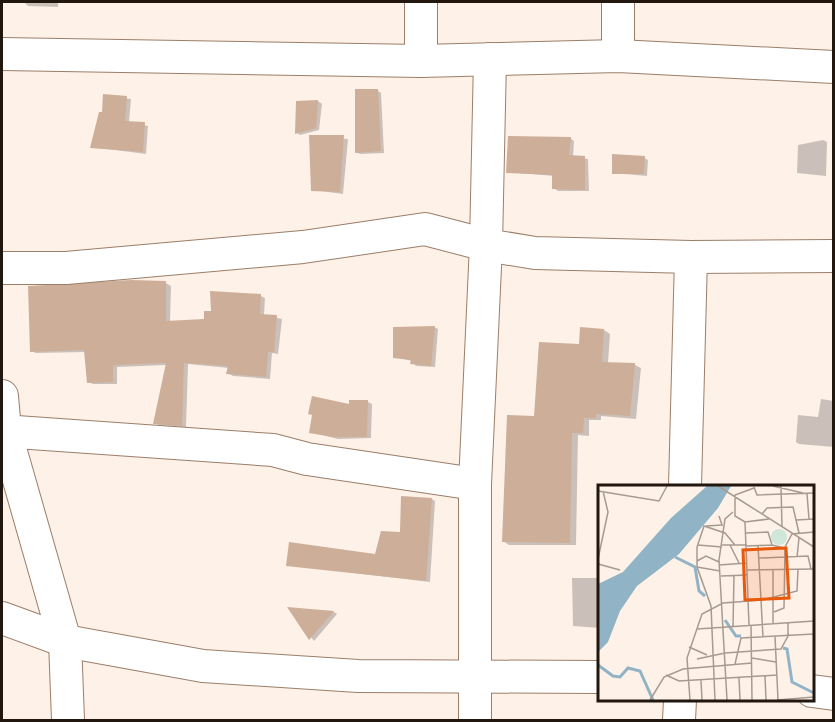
<svg xmlns="http://www.w3.org/2000/svg" width="835" height="722" font-family="Figtree,sans-serif">
<rect width="100%" height="100%" fill="#fef1e8"/>
<g fill="#0003">
<polygon points="24,2 58,2 58,7 28,6"/>
<polygon points="378,91 381,93 384,153 360,154 356,152"/>
<polygon points="105,96 131,99 129,122 148,126 146,154 92,147 104,113"/>
<polygon points="318,101 322,104 319,130 300,135 297,133 297,102"/>
<polygon points="311,137 348,139 343,194 313,190"/>
<polygon points="570,138 574,141 573,157 588,159 589,191 558,191 554,188 554,176 507,172"/>
<polygon points="823,140 827,142 826,176 797,173 798,145"/>
<polygon points="644,158 648,160 647,176 613,173"/>
<polygon points="166,283 171,286 170,322 205,321 213,313 261,296 265,298 264,315 282,319 278,354 272,353 270,379 233,376 228,373 229,368 188,364 186,427 159,425 155,423 167,365 117,367 117,384 93,384 88,382 86,352 36,353 31,351"/>
<polygon points="434,327 438,329 435,367 416,366 412,361 395,357"/>
<polygon points="581,329 604,330 610,334 608,363 635,365 641,368 636,419 601,416 601,420 589,420 589,436 578,435 576,545 509,545 503,541 536,417 580,346"/>
<polygon points="821,399 834,401 834,447 799,444 796,442 798,415 818,417"/>
<polygon points="368,402 372,404 371,438 338,439 310,432 351,406"/>
<polygon points="432,499 435,501 430,582 288,565 376,556 401,534"/>
<polygon points="572,578 600,578 600,628 573,626"/>
<polygon points="290,609 334,612 337,614 314,641"/>
</g>
<g fill="#cdae98">
<polygon points="355,89 378,89 381,151 355,153"/>
<polygon points="103,94 127,96 125,121 145,122 143,152 90,148 99,112 102,112"/>
<polygon points="318,100 316,128 295,134 296,101"/>
<polygon points="309,135 344,135 340,192 311,191"/>
<polygon points="508,136 571,137 569,155 585,156 585,190 552,189 552,175 506,173"/>
<polygon points="612,154 645,156 644,174 612,174"/>
<polygon points="131,280 166,281 166,321 204,319 204,311 211,311 210,291 261,294 260,314 277,315 274,352 268,352 266,377 226,374 228,366 184,363 182,426 153,424 166,363 113,365 113,382 87,383 84,350 30,352 28,286"/>
<polygon points="435,326 431,366 410,364 411,360 393,358 393,327"/>
<polygon points="580,327 604,329 602,362 635,363 630,416 596,414 596,418 584,418 583,433 572,433 570,543 502,542 507,415 534,416 539,342 579,344"/>
<polygon points="312,396 349,404 349,400 368,400 367,437 333,437 309,433 312,415 308,414"/>
<polygon points="401,496 432,498 426,581 286,566 289,542 375,554 381,531 400,532"/>
<polygon points="287,607 334,611 309,640"/>
</g>
<g fill="none" stroke-linecap="round" stroke-linejoin="round">
<defs>
<g id="minor">
<polyline points="421,2 421,61"/>
<polyline points="618,2 618,56"/>
<polyline points="2,54 421,61 618,56 834,67"/>
<polyline points="2,268 66,268 303,247 425,229 486,245 535,253 691,257 834,256"/>
<polyline points="2,396 5,431 65,641 68,720"/>
<polyline points="2,431 273,450 307,459 475,484"/>
<polyline points="685,486 691,257"/>
<polyline points="2,618 65,641 203,666 358,676 600,677"/>
<polyline points="812,691 834,694"/>
<polyline points="475,720 475,484 486,245 490,59"/>
<polyline points="679,720 680,700"/>
</g>
</defs>
<use href="#minor" stroke="#9b7e69" stroke-width="34"/>
<use href="#minor" stroke="#fff" stroke-width="32"/>
</g>
<g transform="translate(598 485)">
<rect width="216" height="216" fill="#fef1e8"/>
<path d="M173 52a8 8 0 1 1 16 0a8 8 0 1 1-16 0Z" fill="#cfe6da"/>
<path d="M109,1H133L120,23L81,69L39,101L22,126L10,157L0,167V99L25,87L73,33Z" fill="#90b4c5"/>
<path fill="none" stroke="#90b4c5" stroke-width="3" d="M77,72L97,82L101,106L107,111M127,135L138,151H143M185,163L189,164L194,197L216,208M0,180L15,191L22,192L30,183L42,186L55,215"/>
<path fill="none" stroke="#a69a91" stroke-width="1.5" d="M120,1L216,62M175,1L205,8M183,1L184,42M156,2L159,10L216,8M156,3L137,10V31L147,37L171,34M0,6L61,16L69,1M209,9L211,34M164,29L169,23L195,22L201,48M198,35L216,34M147,37L151,140M108,41L124,40L121,31M148,48L170,47L174,60L187,63L186,123L176,127M100,60L124,62M124,60H149M132,60L141,78M160,60L165,152M149,61L174,60M187,62L194,49L216,47M199,72L201,53M161,73L210,71L213,84M0,74L10,27L5,6M99,76L108,71L121,77M0,79L22,85M121,80L149,78M99,82L122,86M149,85L216,84M123,91L150,90M175,139V85M153,140L154,215M135,142L136,90M99,144L216,136M177,151L180,215M91,162L109,170M154,173L178,177M99,174L127,168L183,164L190,151V138M137,179L143,153L216,149M68,190L81,196L179,190M167,191L168,215M141,193L142,215M103,195L104,215M52,215L66,192L85,184L154,178M92,215L89,173L104,129L125,118L164,115L199,106L200,84M117,215L113,121L99,82V62L106,41L127,48L137,60M129,215L121,75L127,34L135,27M179,215L216,212"/>
<path fill="#e8590c" fill-opacity="0.15" stroke="#e8590c" stroke-width="3" d="M188,63L191,113L147,115L145,65Z"/>
<rect width="216" height="216" fill="none" stroke="#22170f" stroke-width="3"/>
</g>
<rect width="835" height="722" fill="none" stroke="#22170f" stroke-width="6"/>
</svg>
